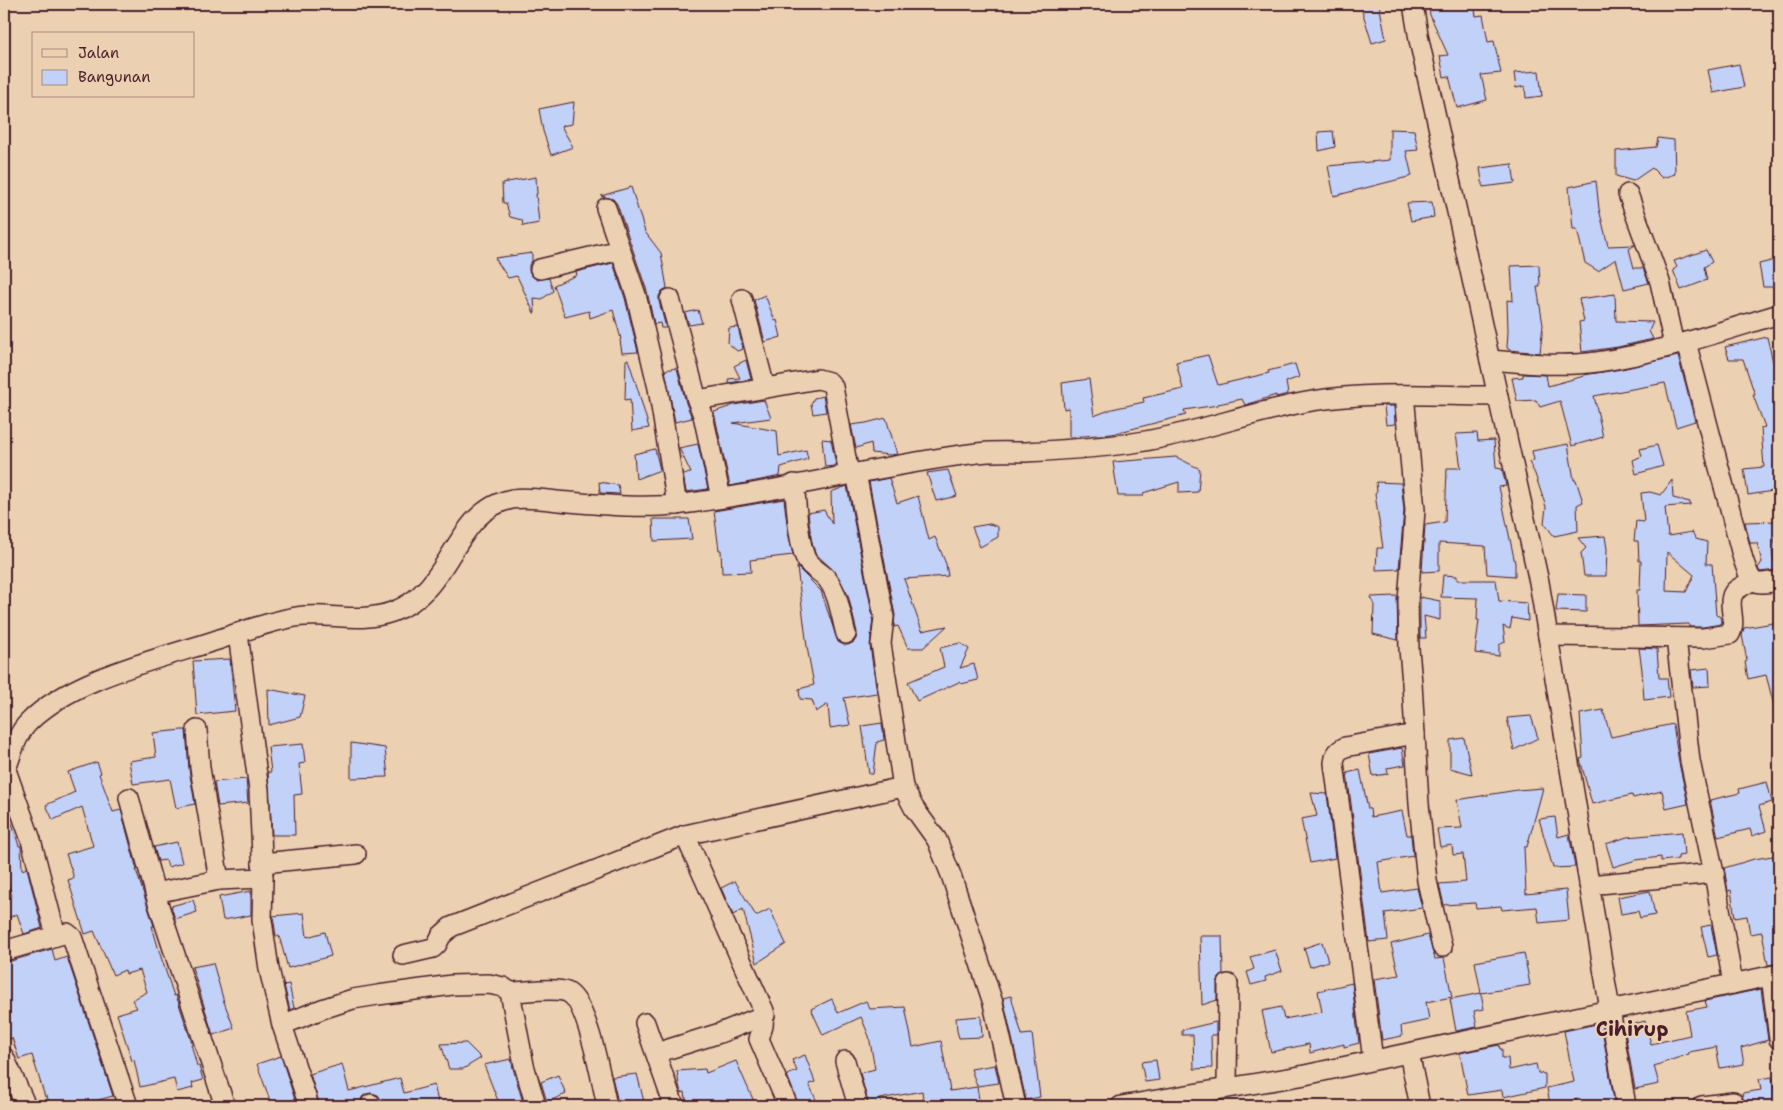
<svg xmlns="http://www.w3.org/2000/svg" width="1783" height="1110" font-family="'Shantell Sans',sans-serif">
<rect width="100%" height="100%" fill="#ebd0b2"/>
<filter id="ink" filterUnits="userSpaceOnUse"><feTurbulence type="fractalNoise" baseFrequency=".02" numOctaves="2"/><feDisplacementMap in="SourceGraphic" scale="10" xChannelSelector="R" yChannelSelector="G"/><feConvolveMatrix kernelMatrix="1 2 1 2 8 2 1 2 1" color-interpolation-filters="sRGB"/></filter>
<g filter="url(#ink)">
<g fill="#c2d1f7" stroke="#4a1f2b" fill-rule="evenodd">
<polygon points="1360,4 1379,4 1386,39 1372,43"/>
<polygon points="1428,4 1474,4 1476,16 1483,15 1488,42 1494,41 1501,73 1481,75 1487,100 1457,108 1449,76 1444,77 1440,56 1448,55 1430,15"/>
<polygon points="1739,64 1744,87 1713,93 1708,70"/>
<polygon points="1539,71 1542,96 1526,98 1525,86 1516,88 1514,73"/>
<polygon points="574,102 572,124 561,126 573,147 551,155 543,131 539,109"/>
<polygon points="1390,129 1414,130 1418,150 1406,151 1412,176 1334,196 1328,166 1390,160"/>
<polygon points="1333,131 1335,147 1319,151 1318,132"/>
<polygon points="1658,138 1674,140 1675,174 1662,178 1652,168 1633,181 1616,176 1616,151 1656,147"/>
<polygon points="1512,164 1515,183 1483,187 1480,168"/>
<polygon points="536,177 537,194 536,194 539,223 523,226 522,220 510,217 506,203 503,203 502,183"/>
<polygon points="1596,181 1599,209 1608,246 1635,245 1629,249 1634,268 1643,268 1649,283 1624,289 1616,259 1598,271 1585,263 1577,229 1573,229 1569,187"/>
<polygon points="631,187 645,232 661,253 667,288 662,291 659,296 659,301 666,328 661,328 660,323 654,324 647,291 617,204 613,199 601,196"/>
<polygon points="1432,202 1434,217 1411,221 1407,203"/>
<polygon points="1706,250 1712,262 1704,267 1707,280 1681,290 1673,270 1677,267 1674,261"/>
<polygon points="532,253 532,261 529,265 529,271 532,276 537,280 549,278 553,291 542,299 534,298 535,313 534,313 517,276 508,278 495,258"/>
<polygon points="1779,259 1779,287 1763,287 1759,264"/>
<polygon points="613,263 625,298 638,352 622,353 620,340 621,339 613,310 590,318 589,311 565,317 554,285 577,275 576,272"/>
<polygon points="1539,265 1540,287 1537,287 1543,325 1540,353 1510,350 1507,348 1508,331 1507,300 1513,301 1511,266"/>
<polygon points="1615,294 1616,321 1653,322 1649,331 1653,339 1618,347 1582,352 1579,322 1584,321 1579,299"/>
<polygon points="765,295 775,321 777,320 781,337 765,342 754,300"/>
<polygon points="698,310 702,323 689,325 685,313"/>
<polygon points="738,327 743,349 737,351 728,343 729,328"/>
<polygon points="1767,337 1773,362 1775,361 1779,380 1779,490 1748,495 1744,469 1764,467 1761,428 1765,427 1753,395 1755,395 1743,359 1729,359 1725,347"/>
<polygon points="1208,355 1218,385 1269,373 1268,371 1295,364 1299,377 1286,382 1288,394 1276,397 1276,395 1245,405 1242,399 1218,404 1218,405 1184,410 1186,415 1112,434 1069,437 1069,408 1064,409 1062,383 1089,379 1094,416 1112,409 1144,402 1143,398 1183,389 1176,362"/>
<polygon points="1678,356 1695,421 1676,427 1665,383 1594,396 1603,437 1572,446 1560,401 1540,407 1536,400 1517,401 1512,378 1523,377 1523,374 1546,375 1548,386 1584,376 1584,375 1622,369"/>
<polygon points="628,359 638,390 649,428 632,431 630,399 625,400 626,360"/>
<polygon points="746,360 751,379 729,383 728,379 740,378 734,366"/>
<polygon points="677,368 686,403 692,418 675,422 665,370"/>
<polygon points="823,396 826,412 813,414 811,404 814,398"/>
<polygon points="764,400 771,418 733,423 777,431 779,456 806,450 808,459 781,467 780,476 776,477 730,486 714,412 734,405"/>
<polygon points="1384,406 1394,406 1395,424 1386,425"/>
<polygon points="886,418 897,454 890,455 872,453 871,443 856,448 851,425 866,423"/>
<polygon points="1477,433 1478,441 1494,440 1496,468 1502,469 1506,486 1499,487 1515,563 1515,576 1487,574 1485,546 1439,543 1439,571 1422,572 1425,525 1445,522 1447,468 1461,468 1456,434"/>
<polygon points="822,439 831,440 836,465 834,466 825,467"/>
<polygon points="698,444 708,489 686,492 683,474 691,473 679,448"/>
<polygon points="1568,444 1574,480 1576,480 1583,502 1577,505 1578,531 1554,536 1544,523 1546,507 1535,474 1529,462 1534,460 1532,451"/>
<polygon points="1657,445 1663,466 1636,474 1633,460 1642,456 1640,449"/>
<polygon points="655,449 660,470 636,479 634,454"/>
<polygon points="1176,457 1200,469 1198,492 1179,493 1179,482 1143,493 1144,496 1118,496 1113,462"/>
<polygon points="948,470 957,496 936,501 927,473"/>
<polygon points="889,478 897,503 918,496 929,540 935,537 946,564 948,576 904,579 922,631 947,626 923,648 908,648 898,626 894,627 895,615 869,482"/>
<path d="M1672,480L1673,498L1690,502V505L1665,507L1668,536L1692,532L1696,539L1707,542L1706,564H1712L1716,615L1721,617V624L1703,627H1689V624L1638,626L1637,590H1640L1641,561H1639L1638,541H1634L1636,521L1644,522L1641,493L1650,492L1661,495ZM1667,552L1694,575L1686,592L1666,591Z"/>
<polygon points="599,482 618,485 620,494 600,493"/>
<polygon points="1376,482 1401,483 1404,510 1399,569 1376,570 1377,548 1383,548 1375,494 1377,492"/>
<polygon points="847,486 873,617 870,646 877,693 844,698 850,725 830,728 828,704 816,712 812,700 800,699 799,689 814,685 807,647 797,567 821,591 838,642 844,645 848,645 854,642 857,637 857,632 848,595 836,573 815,553 811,538 808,513 824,510 832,524 831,492"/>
<polygon points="784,499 788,532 793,555 750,560 751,572 722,573 721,550 719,550 714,511"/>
<polygon points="653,519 689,519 692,539 654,541"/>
<polygon points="1779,521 1779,536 1774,537 1776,550 1772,551 1776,570 1760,572 1758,568 1762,562 1757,543 1750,543 1745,522"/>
<polygon points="990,524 998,527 998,537 980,547 972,527"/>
<polygon points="1605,536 1607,549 1606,576 1584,576 1581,553 1586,548 1578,538"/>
<polygon points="1443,575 1457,576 1457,580 1496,580 1499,601 1527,603 1528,621 1512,618 1510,629 1503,626 1505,642 1499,645 1499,656 1475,653 1479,620 1477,620 1478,598 1441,597"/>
<polygon points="1558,594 1586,595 1586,612 1556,611"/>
<polygon points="1397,596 1398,640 1373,634 1374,605 1371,597"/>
<polygon points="1420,597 1440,601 1440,620 1424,616 1426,638 1420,638"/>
<polygon points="1779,622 1779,709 1775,709 1766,675 1748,679 1745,662 1747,661 1742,635 1744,628"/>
<polygon points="960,643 969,649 960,668 974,664 978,680 961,684 959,682 917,701 908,682 944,667 940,648"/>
<polygon points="1639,648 1657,649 1659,678 1667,678 1669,697 1644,700 1642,670"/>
<polygon points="230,659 235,711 197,715 193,661"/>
<polygon points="1709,668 1710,686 1693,687 1691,670"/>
<polygon points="268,689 305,696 300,717 269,725"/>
<polygon points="1603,710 1611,737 1673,724 1679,763 1688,804 1666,809 1662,791 1633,798 1632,795 1592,804 1580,759 1583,758 1580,714"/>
<polygon points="1531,716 1538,738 1514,750 1507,718"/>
<polygon points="882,723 884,740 877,742 873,774 869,774 862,726"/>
<polygon points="182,730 186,730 189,769 195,804 176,808 170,779 133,784 129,761 156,757 153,733"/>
<polygon points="1464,738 1472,774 1450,768 1450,740"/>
<polygon points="351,743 385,748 388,777 351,778"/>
<polygon points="303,744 305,763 299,764 302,794 294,795 295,835 272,835 268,772 271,772 268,747"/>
<polygon points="1402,748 1405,765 1387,768 1388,774 1373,776 1369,754"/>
<polygon points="97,762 101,773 99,774 113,812 121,810 137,870 136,870 154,926 152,926 160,954 174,996 176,995 192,1043 191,1044 197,1066 199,1066 203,1080 192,1083 193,1088 177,1092 174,1079 140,1087 134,1060 132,1061 117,1014 137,1008 132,1000 147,992 140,970 126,974 125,970 113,975 94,931 85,934 68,880 74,878 66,854 93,846 82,807 53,820 46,805 75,792 68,772"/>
<polygon points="1360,770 1368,809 1370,809 1371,817 1402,811 1407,835 1411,835 1413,856 1378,862 1382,893 1417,888 1422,908 1385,913 1388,940 1369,942 1347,773"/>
<polygon points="246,779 248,803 218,806 214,782"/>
<polygon points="1767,782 1772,802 1759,806 1766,831 1752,836 1750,829 1718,837 1710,800 1740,793 1739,789"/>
<polygon points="1543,788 1527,847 1524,847 1526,894 1566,890 1569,920 1539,923 1537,907 1502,910 1501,906 1476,908 1475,903 1444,905 1439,884 1466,882 1463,854 1453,855 1452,845 1440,847 1437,829 1462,828 1457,800 1517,790"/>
<polygon points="1311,793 1327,794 1335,858 1310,863 1301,819 1317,816"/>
<polygon points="4,808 7,808 19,846 21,846 22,870 27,868 42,928 24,934 17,914 4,920 4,900 12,896 6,877 4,875"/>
<polygon points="1555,817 1558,837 1569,834 1575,867 1553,868 1539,819"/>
<polygon points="1682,832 1684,855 1678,856 1678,859 1661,861 1661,857 1636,860 1613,867 1606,844 1627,837"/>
<polygon points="177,842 182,863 168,867 166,860 158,861 154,847"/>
<polygon points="1779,855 1779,963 1768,965 1762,932 1750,934 1747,916 1735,918 1731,890 1728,891 1724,868 1754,859"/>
<polygon points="735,881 756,916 770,909 786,944 757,963 743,909 733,915 721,888"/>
<polygon points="251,891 251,915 223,920 219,897"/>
<polygon points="1650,891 1655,915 1640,918 1638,911 1621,914 1618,897"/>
<polygon points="193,900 197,912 175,919 171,906"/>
<polygon points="304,913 307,937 325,932 331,956 288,968 279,936 276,936 273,916"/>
<polygon points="1711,925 1717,955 1708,957 1701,927"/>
<polygon points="1428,935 1435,959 1444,958 1452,997 1426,1002 1429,1020 1401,1026 1402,1036 1382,1040 1374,979 1399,975 1391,944"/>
<polygon points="1200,936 1222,936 1223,974 1219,978 1217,983 1217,1000 1202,1005"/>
<polygon points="1322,942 1328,961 1310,967 1304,948"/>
<polygon points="52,949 55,961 67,957 113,1096 76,1106 50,1106 47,1096 45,1097 32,1055 19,1059 12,1038 8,1039 4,1027 4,963"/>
<polygon points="1275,950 1282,971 1265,977 1266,981 1251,985 1247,972 1254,969 1250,957"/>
<polygon points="1524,953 1530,985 1481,993 1475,962"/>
<polygon points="213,963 224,1002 234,1028 213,1035 192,967"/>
<polygon points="1352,983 1359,1043 1344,1047 1344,1044 1310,1053 1309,1044 1271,1052 1262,1011 1281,1007 1284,1019 1322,1012 1318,991"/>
<polygon points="289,984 294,1008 290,1010 284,985"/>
<polygon points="1761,989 1768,1040 1741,1048 1744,1064 1720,1068 1716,1047 1689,1052 1689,1054 1654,1066 1659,1084 1635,1089 1624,1027 1645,1021 1651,1044 1690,1035 1686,1011 1707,1007 1705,1001"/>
<polygon points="1481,993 1484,1009 1474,1011 1477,1027 1456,1031 1450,999"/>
<polygon points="1011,996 1022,1035 1032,1034 1040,1097 1026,1100 1003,998"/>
<polygon points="832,999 838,1013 866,1001 870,1009 905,1007 913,1047 941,1041 950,1091 977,1087 980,1106 924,1106 922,1091 880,1099 882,1106 869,1106 860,1073 875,1069 869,1036 861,1017 823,1035 811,1009"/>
<polygon points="981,1016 982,1037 959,1038 957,1031 956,1018"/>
<polygon points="1216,1022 1216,1035 1211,1035 1212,1068 1194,1069 1193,1035 1182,1035 1182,1030"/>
<polygon points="1601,1023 1615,1106 1581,1106 1580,1099 1550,1104 1547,1088 1574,1082 1564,1031"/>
<polygon points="466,1043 481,1058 463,1069 449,1069 441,1044"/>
<polygon points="1499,1045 1500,1049 1502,1049 1502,1058 1508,1058 1509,1070 1536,1064 1538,1073 1545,1074 1545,1088 1503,1097 1502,1090 1468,1095 1460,1053"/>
<polygon points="805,1055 815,1082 809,1084 819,1106 799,1106 787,1075 797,1071 792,1060"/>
<polygon points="281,1056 295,1100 272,1106 257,1064"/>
<polygon points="511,1059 513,1068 524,1106 500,1106 484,1065"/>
<polygon points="1156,1060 1159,1080 1145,1082 1141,1062"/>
<polygon points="736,1061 756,1106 687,1106 685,1092 681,1093 679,1085 677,1071 705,1069 706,1073"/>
<polygon points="342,1064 349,1091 400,1078 404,1093 434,1085 439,1106 383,1106 382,1101 378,1095 371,1093 366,1094 362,1097 360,1106 320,1106 310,1074"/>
<polygon points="995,1065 999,1083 977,1086 971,1069"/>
<polygon points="637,1074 645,1106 618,1102 612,1077"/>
<polygon points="558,1075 566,1094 547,1102 541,1082"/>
<polygon points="1772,1077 1777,1106 1744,1106 1742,1093 1761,1090 1759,1079"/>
</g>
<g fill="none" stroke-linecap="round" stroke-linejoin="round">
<defs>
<g id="street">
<polyline points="1413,4 1419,40 1539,582 1626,1106"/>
<polyline points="1628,194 1660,282 1674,345"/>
<polyline points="606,208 636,295 658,388 677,505"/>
<polyline points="540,269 620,250"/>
<polyline points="670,299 697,400 703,415 721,498"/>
<polyline points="742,299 765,388"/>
<path d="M1686,342L1743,559C1752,585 1752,585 1779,581"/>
<path d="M1490,360C1525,363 1562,367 1597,362C1659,353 1719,332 1779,314"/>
<polyline points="1404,395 1415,510 1408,601 1409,649 1412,683 1419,804 1427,881 1442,947"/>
<polyline points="697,400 818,379 829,382 833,387 849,474"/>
<polyline points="856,473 884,617 881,644 903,787 914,808 937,840 951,875 993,1003 1016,1106"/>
<path d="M794,484C797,508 797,535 805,557C809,568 821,571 827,579C839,594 841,617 846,634"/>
<polyline points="238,634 259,790 263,878 262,920 269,969 282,1025 309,1106"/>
<path d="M1548,636L1704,638L1730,634C1738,621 1725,602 1735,591C1740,587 1747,584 1752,580"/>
<polyline points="197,730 200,768 219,880"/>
<polyline points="6,770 31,840 56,936 67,933 72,937 128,1106"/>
<path d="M4,774C11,758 15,736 28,723C69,680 154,660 211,642C239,633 266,622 296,617C330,612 357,624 392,612C453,591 452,511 512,499C530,496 551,501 569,502C603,505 649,509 682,504C781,492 878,465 977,453C994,451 1010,452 1026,452C1063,450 1102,448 1139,442C1198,433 1253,411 1312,401C1373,391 1436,396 1498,396"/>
<polyline points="129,798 158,903 225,1106"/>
<polyline points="685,835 764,1011 763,1026 759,1039 788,1106"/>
<polyline points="262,863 356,854"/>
<polyline points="1714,873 1733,984"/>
<polyline points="1589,885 1714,873 1690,761 1676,638"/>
<polyline points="155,893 219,880 263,878"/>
<polyline points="4,951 56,936"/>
<polyline points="403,955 433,948 437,944 441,936 451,927 685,835 903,787"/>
<polyline points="1771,976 1779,1039"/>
<path d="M510,992C525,992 554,987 567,992C588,1001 602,1084 607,1106"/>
<polyline points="645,1023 674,1106"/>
<polyline points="282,1025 322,1009 353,999 378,995 452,985 489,984 503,987 510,992 524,1065 536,1106"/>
<polyline points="656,1053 720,1033 765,1015"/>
<polyline points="1409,1053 1420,1106"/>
<polyline points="4,1057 26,1106"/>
<path d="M1373,1060L1334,763C1335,755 1337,751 1345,747L1415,734"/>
<polyline points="845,1061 858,1106"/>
<polyline points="1227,1088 1228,984"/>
<polyline points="371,1104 372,1106"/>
<polyline points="1121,1106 1300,1076 1779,974"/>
<polyline points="1702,1106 1733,1102"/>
</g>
</defs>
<use href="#street" stroke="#4a1f2b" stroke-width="22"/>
<use href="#street" stroke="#ebd0b2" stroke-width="19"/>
</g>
</g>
<g text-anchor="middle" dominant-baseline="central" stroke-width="4.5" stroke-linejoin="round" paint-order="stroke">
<g font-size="20" font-weight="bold" fill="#4a1f2b" stroke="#ebd0b2">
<text x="1632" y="1029">Cihirup</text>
</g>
</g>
<rect width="1783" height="1110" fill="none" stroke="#ebd0b2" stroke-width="20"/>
<rect x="10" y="10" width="1763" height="1090" fill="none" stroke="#4a1f2b" stroke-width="2" filter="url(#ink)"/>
<rect x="32" y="32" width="162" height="65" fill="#ebd0b2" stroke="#ab897c"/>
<rect x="42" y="49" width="25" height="8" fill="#ebd0b2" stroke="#ab897c"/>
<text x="78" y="58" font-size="15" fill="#4a1f2b">Jalan</text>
<rect x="42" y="70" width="25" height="15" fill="#c2d1f7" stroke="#ab897c"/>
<text x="78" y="82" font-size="15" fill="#4a1f2b">Bangunan</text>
</svg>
